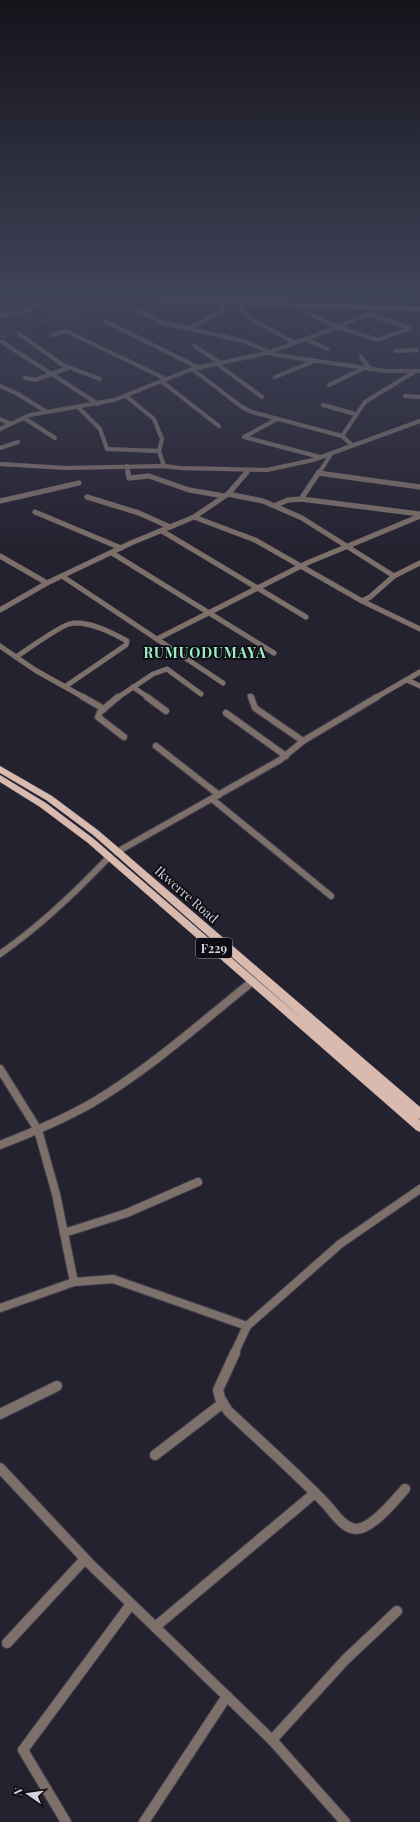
<svg xmlns="http://www.w3.org/2000/svg" width="420" height="1822" font-family="'Playfair Display',serif">
<rect width="100%" height="100%" fill="#252230"/>
<g fill="none" stroke-linecap="round" stroke-linejoin="round">
<polyline stroke="#2e4d5d" stroke-width="1.5" points="0,337 14,336 24,328 59,317 128,304 130,300"/>
<defs>
<g id="minor-far4">
<polyline points="243,303 242,310 248,317 295,343"/>
<polyline points="382,304 395,295"/>
<polyline points="303,305 305,312 338,327 378,340 410,328 368,314"/>
<polyline points="139,310 160,322 243,341 276,355 386,371 420,371"/>
<polyline points="0,316 24,312 55,296"/>
<polyline points="105,321 199,368"/>
<polyline points="188,329 221,311 226,302"/>
<polyline points="19,334 63,365 100,379"/>
<polyline points="51,335 66,331 166,379"/>
<polyline points="305,339 328,349"/>
<polyline points="2,342 98,404"/>
<polyline points="194,346 219,362"/>
<polyline points="396,351 417,350"/>
<polyline points="361,357 370,369"/>
<polyline points="216,363 262,397"/>
<polyline points="192,369 242,407 252,412 342,436"/>
<polyline points="275,377 312,362"/>
<polyline points="25,378 35,380 68,368"/>
<polyline points="161,381 219,426"/>
<polyline points="329,385 364,368"/>
<polyline points="0,386 16,393 47,412"/>
<polyline points="126,396 154,419 162,439 159,451 164,466"/>
<polyline points="405,396 420,397"/>
<polyline points="323,405 355,414"/>
<polyline points="78,407 100,429 107,449 159,451"/>
<polyline points="24,418 55,438"/>
<polyline points="0,419 11,424"/>
<polyline points="277,419 244,437 320,457"/>
<polyline points="0,429 30,415 114,400 192,369 267,353 338,327 381,308"/>
<polyline points="352,445 342,436 365,402 414,372"/>
<polyline points="0,448 18,442"/>
<polyline points="0,464 66,468 164,466 180,468 267,470 313,460 420,421"/>
<polyline points="127,466 128,473"/>
<polyline points="319,473 331,454"/>
</g>
<g id="minor-far3">
<polyline points="128,472 129,478 149,476 189,490 224,496"/>
<polyline points="318,473 420,487"/>
<polyline points="228,494 263,501 302,518 394,576"/>
<polyline points="87,497 139,513 170,527"/>
<polyline points="301,499 319,472"/>
<polyline points="0,501 79,483"/>
<polyline points="276,505 288,500 301,499 420,514"/>
<polyline points="35,512 121,548"/>
<polyline points="194,517 255,540 362,601 420,629"/>
<polyline points="162,531 306,617"/>
<polyline points="112,553 274,653"/>
<polyline points="0,556 47,583"/>
<polyline points="62,576 223,683"/>
<polyline points="362,601 370,597 394,576 420,563"/>
<polyline points="0,610 47,583 131,543 194,517 228,494 247,472"/>
<polyline points="157,639 307,563 420,516"/>
<polyline points="0,646 35,670 85,698"/>
<path d="M16,657C28,649 57,628 69,624C85,619 113,633 127,641L126,645L66,686"/>
<polyline points="407,680 420,686"/>
<polyline points="133,687 149,698"/>
<polyline points="250,696 251,698"/>
<polyline points="117,698 153,674 167,669 201,694"/>
<polyline points="375,698 420,672"/>
</g>
<g id="minor-far2">
<polyline points="83,697 104,709"/>
<polyline points="118,697 100,712 98,717 124,737"/>
<polyline points="147,697 166,711"/>
<polyline points="251,697 255,708 303,741"/>
<polyline points="226,713 286,756"/>
<polyline points="156,746 219,795"/>
<polyline points="212,799 331,896"/>
<polyline points="117,852 280,760 303,741 377,697"/>
<path d="M0,954C40,926 75,893 109,857"/>
<polyline points="246,986 253,981"/>
</g>
<g id="minor-far1">
<polyline points="0,1069 38,1130 56,1194 74,1282"/>
<path d="M0,1145C31,1133 62,1120 92,1103C148,1070 197,1026 248,985"/>
<polyline points="64,1233 127,1213 198,1182"/>
<polyline points="0,1308 74,1282 113,1279 247,1326 340,1244 420,1189"/>
<polyline points="234,1354 247,1326"/>
</g>
<g id="minor">
<path d="M235,1353L218,1390L220,1398L228,1411C261,1442 295,1472 326,1504C334,1513 343,1528 356,1529C372,1529 395,1500 405,1489"/>
<polyline points="0,1414 57,1386"/>
<polyline points="155,1455 223,1403"/>
<polyline points="0,1468 90,1564 272,1740 345,1822"/>
<polyline points="155,1627 315,1493"/>
<polyline points="7,1643 85,1559"/>
<polyline points="272,1740 345,1660 397,1611"/>
<polyline points="66,1822 23,1750 131,1604"/>
<polyline points="144,1822 227,1696"/>
</g>
<polyline id="secondary" points="31,295 420,309"/>
<polygon id="primary" points="0,766 52,796 99,831 420,1107 420,1119 418,1118 420,1120 420,1132 416,1130 88,843 40,807 0,782 0,775 46,803 94,839 307,1023 93,835 46,800 0,773"/>
</defs>
<use href="#minor-far4" stroke="#413e4c" stroke-width="4.5"/>
<use href="#minor-far3" stroke="#413e4c" stroke-width="5.5"/>
<use href="#minor-far2" stroke="#413e4c" stroke-width="8"/>
<use href="#minor-far1" stroke="#413e4c" stroke-width="10"/>
<use href="#minor" stroke="#413e4c" stroke-width="12"/>
<use href="#secondary" stroke="#413e4c" stroke-width="5"/>
<use href="#primary" stroke="#413e4c" stroke-width="1"/>
<use href="#minor-far4" stroke="#7d6f69" stroke-width="4"/>
<use href="#minor-far3" stroke="#7d6f69" stroke-width="5"/>
<use href="#minor-far2" stroke="#7d6f69" stroke-width="6"/>
<use href="#minor-far1" stroke="#7d6f69" stroke-width="8"/>
<use href="#minor" stroke="#7d6f69" stroke-width="10"/>
<use href="#secondary" stroke="#b19990" stroke-width="4.5"/>
<use href="#primary" fill="#d9baae" fill-rule="evenodd"/>
</g>
<linearGradient id="sky" x2="0" y2="1"><stop stop-color="#14131a"/><stop offset="0.54" stop-color="#404459"/><stop offset="1" stop-color="#404459" stop-opacity="0"/></linearGradient>
<rect width="420" height="550" fill="url(#sky)"/>
<g text-anchor="middle" dominant-baseline="central" stroke-width="3.5" stroke-linejoin="round" paint-order="stroke">
<rect fill="#0e0c12" stroke="#9997a0" stroke-width="1" x="196" y="938" width="36" height="20" rx="3"/>
<g font-size="12" font-weight="bold" fill="#d5d3dd">
<text x="214" y="948">F229</text>
</g>
<g font-size="13" fill="#d5d3dd" stroke="#0e0c12">
<text transform="translate(187 894) rotate(41)">Ikwerre Road</text>
</g>
<g font-size="14" font-weight="bold" letter-spacing="1" fill="#98efc9" stroke="#0e0c12">
<text x="205" y="652">RUMUODUMAYA</text>
</g>
</g>
<g transform="translate(28 1794) rotate(283)" stroke="#0e0c12" stroke-width="3" paint-order="stroke">
<path d="M0-3L7 15L0 10L-7 15Z" fill="#d5d3dd"/>
<text y="-6" font-size="11" font-weight="bold" text-anchor="middle" fill="#d5d3dd">N</text>
</g>
</svg>
